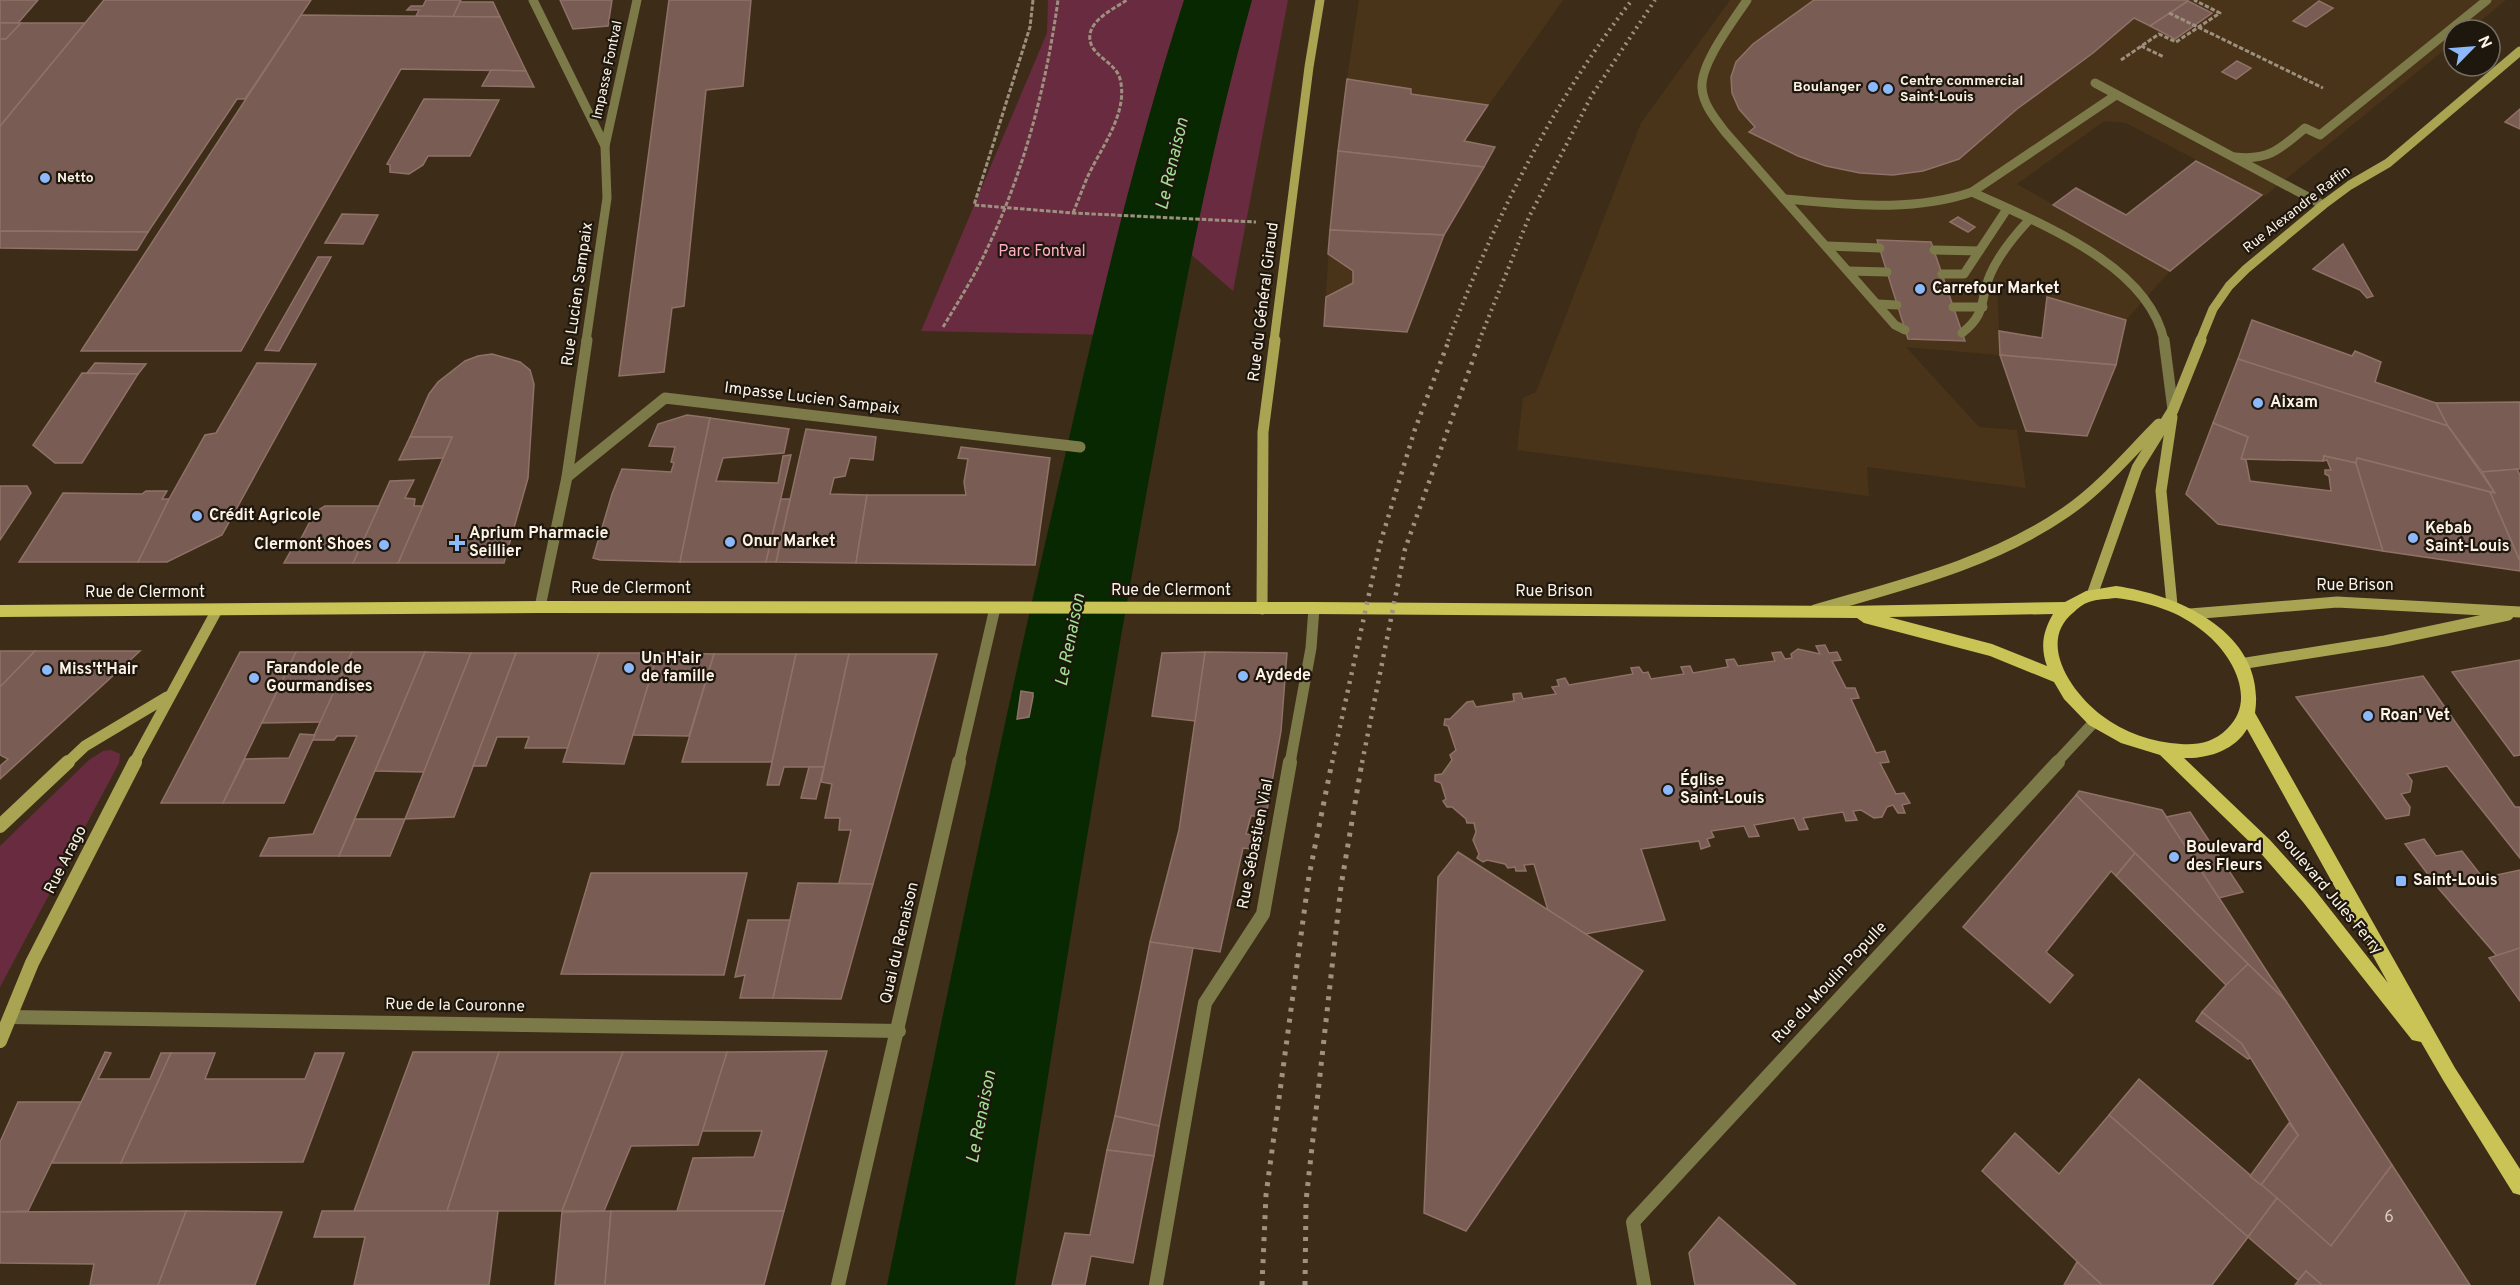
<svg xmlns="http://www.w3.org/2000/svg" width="2520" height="1285" font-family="Overpass,sans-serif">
<rect width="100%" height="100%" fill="#3d2d18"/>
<g fill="#493419">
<polygon points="1359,0 1563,0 1464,140 1495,147 1444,235 1407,332 1324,326 1330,230 1342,112"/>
<polygon points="1730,0 2506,0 2469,30 2454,30 2454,42 2265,196 2126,123 2104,121 2017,184 2170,271 2126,320 1997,283 2000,355 1906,347 1979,427 2017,430 2026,488 1867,467 1869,496 1517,450 1523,398 1536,392 1641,123"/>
</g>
<g fill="#692b40">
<polygon points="1048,0 1288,0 1233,291 1131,202 1114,335 921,331 1047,33"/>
<polygon points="111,750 120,754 119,763 0,987 0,846 89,760 103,751"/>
</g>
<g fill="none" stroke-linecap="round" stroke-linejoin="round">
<path fill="#072801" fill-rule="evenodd" d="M1184,0H1252C1206,165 1176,333 1145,501C1098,762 1056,1023 1015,1285H887C941,1023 995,761 1055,500C1093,332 1131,164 1184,0Z"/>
</g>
<g fill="#795c53" stroke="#8f7168" stroke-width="1.5">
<polygon points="0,0 38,0 18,23 0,23"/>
<polygon points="104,0 311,0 245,99 237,99 148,232 0,231 0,126"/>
<polygon points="426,0 461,0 453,17 416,16 419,10 407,10 411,6 423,6"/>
<polygon points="560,0 612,0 608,26 573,29"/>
<polygon points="669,0 751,0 743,86 706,90 684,306 672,308 664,372 619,376"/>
<polygon points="1814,0 2186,0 2188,1 2150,26 2134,18 2093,53 2017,109 1959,159 1923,171 1893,175 1860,173 1826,166 1798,156 1749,132 1755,127 1739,109 1732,93 1731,77 1736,62 1753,44"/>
<polygon points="2188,1 2212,13 2175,39 2150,26"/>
<polygon points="2319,1 2333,8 2306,27 2293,21"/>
<polygon points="460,2 493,2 500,17 453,17"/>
<polygon points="301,15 500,17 526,71 401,69 241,351 81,351"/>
<polygon points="0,23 21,23 6,39 0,39"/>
<polygon points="21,23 85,23 0,126 0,39 6,39"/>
<polygon points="2237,61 2251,68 2236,79 2222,72"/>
<polygon points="491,70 526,71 534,87 482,86"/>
<polygon points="1347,79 1411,89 1411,94 1488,105 1464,141 1495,147 1484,167 1338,151"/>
<polygon points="424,99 499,100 470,156 428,156 423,165 409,174 390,172 390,165 387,164"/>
<polygon points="2520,109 2520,129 2505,122"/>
<polygon points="1338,151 1484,167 1444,235 1330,230"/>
<polygon points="2196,161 2262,195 2170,271 2053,205 2076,188 2126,215"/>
<polygon points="342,214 378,215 363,244 325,243"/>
<polygon points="1958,217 1975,227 1968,232 1950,222"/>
<polygon points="1330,230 1444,235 1407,332 1324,326 1326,297 1353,283 1353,271 1328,254"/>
<polygon points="0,231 148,232 137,250 0,248"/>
<polygon points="1877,240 1931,242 1965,341 1908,339"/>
<polygon points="2343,244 2373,296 2367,298 2360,290 2313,269"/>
<polygon points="318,257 331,257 279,351 265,350"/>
<polygon points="2047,297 2126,320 2116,365 2000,355 1999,331 2042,338"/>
<polygon points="2252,320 2352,356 2355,351 2381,362 2375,382 2436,403 2448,426 2238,359"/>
<polygon points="492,354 520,362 530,370 534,384 528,478 504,563 398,563 452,437 410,437 429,394 438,382 465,361 478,356"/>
<polygon points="2000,355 2116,365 2087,436 2026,431"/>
<polygon points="2238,359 2448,426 2495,493 2357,458 2356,463 2324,456 2323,461 2241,459 2248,437 2213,423"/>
<polygon points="95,363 146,364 138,374 87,373"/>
<polygon points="257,363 316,364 222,535 167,562 138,562 169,499 205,435 216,433"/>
<polygon points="82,373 138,374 82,463 55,463 33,445"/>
<polygon points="2520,402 2520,469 2482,472 2448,426 2436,403"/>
<polygon points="687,415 710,418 680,562 600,560 593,558 612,494 622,469 671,472 674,463 671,462 675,447 649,446 658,424"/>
<polygon points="710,418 789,429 784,453 723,458 716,481 778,483 783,456 791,455 766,562 680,562"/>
<polygon points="2213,423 2248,437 2241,459 2246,460 2250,481 2331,491 2329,476 2325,474 2325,470 2331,470 2327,460 2323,461 2324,456 2356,463 2383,551 2218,524 2186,494"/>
<polygon points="806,429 876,437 873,460 850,458 845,476 834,478 830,494 867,495 856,563 776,562"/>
<polygon points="410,437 452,437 443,458 399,460"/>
<polygon points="961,447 1050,458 1035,565 856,563 867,495 966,495 964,482 968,459 958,458"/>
<polygon points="2357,458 2490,492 2520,561 2520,571 2383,551 2356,463"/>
<polygon points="2517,469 2520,475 2520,561 2490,492 2495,493 2482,472"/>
<polygon points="414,480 405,498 415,499 414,506 423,506 398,563 353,563 390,481"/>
<polygon points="0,486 27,486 31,493 0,540"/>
<polygon points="146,491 167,491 162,499 169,499 138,562 19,562 63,493 142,494"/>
<polygon points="781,499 790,499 776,562 766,562"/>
<polygon points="325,506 379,506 353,563 284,563 293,547 297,546 315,512"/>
<polygon points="1825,645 1829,653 1837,652 1841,660 1832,661 1846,688 1855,688 1859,698 1851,699 1876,753 1885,751 1889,762 1880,763 1896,794 1904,793 1910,803 1902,805 1905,813 1898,813 1893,805 1887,807 1882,817 1874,818 1861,810 1853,811 1857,820 1846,821 1843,812 1803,818 1808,829 1799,830 1794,818 1754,825 1759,836 1749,837 1744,826 1711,831 1714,837 1707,839 1710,846 1701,849 1699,841 1641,849 1665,920 1585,934 1548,910 1534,864 1524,865 1526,871 1516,871 1515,867 1508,868 1505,864 1487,860 1483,862 1477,858 1479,854 1473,840 1476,832 1474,823 1467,823 1466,819 1452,807 1447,807 1443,801 1446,799 1441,783 1435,781 1435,775 1442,774 1452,760 1450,755 1456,750 1448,726 1444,725 1445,719 1450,719 1467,702 1473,701 1476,707 1514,701 1513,694 1521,693 1523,699 1556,694 1552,687 1559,686 1557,680 1565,678 1569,685 1633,674 1631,668 1639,667 1643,673 1648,672 1651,679 1684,674 1681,667 1690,666 1693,673 1728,667 1726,660 1734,659 1738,666 1775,661 1772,653 1781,652 1785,659 1792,658 1791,654 1798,649 1820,654 1816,646"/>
<polygon points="0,651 35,651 0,687"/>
<polygon points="35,651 140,651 0,779 0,766 8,759 0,755 0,687"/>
<polygon points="240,652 296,652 223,803 161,803"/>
<polygon points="296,652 352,652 321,722 262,723"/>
<polygon points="352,652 425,652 339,856 260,856 269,838 313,834 357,736 337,736 334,740 312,740"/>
<polygon points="425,652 471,653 424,772 375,771"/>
<polygon points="1205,652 1287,653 1281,731 1266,816 1251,816 1246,834 1263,835 1259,850 1243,848 1220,952 1150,942 1179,830"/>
<polygon points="1205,652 1195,721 1152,716 1162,653"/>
<polygon points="471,653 516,653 454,817 405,819"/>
<polygon points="516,653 599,653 568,748 525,748 529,737 497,737 486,766 473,766"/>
<polygon points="599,653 658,653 624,764 563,762"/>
<polygon points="658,653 714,654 689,736 633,735"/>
<polygon points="714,654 796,654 772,762 682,762"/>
<polygon points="796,654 849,654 824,767 784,767 779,785 767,785"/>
<polygon points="849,654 937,654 873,884 839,883 851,830 839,830 840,818 825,818 832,784 821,782"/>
<polygon points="2520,660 2520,755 2514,756 2452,672"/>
<polygon points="2423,676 2515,807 2520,807 2520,858 2447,766 2407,774 2412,781 2410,792 2401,794 2410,807 2409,815 2386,819 2296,697"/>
<polygon points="1021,691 1033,693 1033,697 1029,717 1017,719"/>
<polygon points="300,734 315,735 284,803 223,803 245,759 289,758"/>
<polygon points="809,767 824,767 816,799 801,798"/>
<polygon points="2079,791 2162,810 2286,1001 2076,795"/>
<polygon points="2076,795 2135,853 2116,876 2111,871 2046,952 2073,975 2050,1003 1963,927"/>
<polygon points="2190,812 2243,892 2219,898 2166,817"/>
<polygon points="355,819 405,819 390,856 339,856"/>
<polygon points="2424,839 2436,856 2462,851 2483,878 2520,870 2520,948 2497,956 2439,889 2405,844"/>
<polygon points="1458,852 1643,971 1466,1231 1424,1213 1438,877"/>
<polygon points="2135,853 2248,964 2227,986 2116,876"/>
<polygon points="591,873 747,873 724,975 561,974"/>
<polygon points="798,883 873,884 841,999 773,998"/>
<polygon points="748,920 790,920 773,998 740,998 745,975 735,977"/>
<polygon points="1150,942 1193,948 1159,1126 1115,1116"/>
<polygon points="2520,948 2520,1001 2489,958"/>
<polygon points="2248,964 2286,1001 2392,1165 2331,1246 2261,1185 2298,1135 2242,1044 2202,1012 2226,985"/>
<polygon points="2202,1012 2242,1044 2250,1058 2248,1059 2196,1021"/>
<polygon points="827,1051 784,1211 677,1211 693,1158 754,1157 762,1131 701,1131 727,1052"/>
<polygon points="105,1052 111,1053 98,1079 150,1079 161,1053 171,1053 121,1163 52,1163"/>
<polygon points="413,1052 499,1052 447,1211 354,1211"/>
<polygon points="499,1052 623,1052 562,1211 447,1211"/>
<polygon points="623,1052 727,1052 698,1145 631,1146 604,1211 562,1211"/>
<polygon points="171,1053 215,1053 205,1079 305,1079 315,1053 344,1053 303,1162 121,1163"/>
<polygon points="2139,1079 2277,1198 2248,1237 2109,1115"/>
<polygon points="18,1102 81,1102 28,1211 0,1212 0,1142"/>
<polygon points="2109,1115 2248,1237 2212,1285 2102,1285 1982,1171 2015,1133 2059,1174"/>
<polygon points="1115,1116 1159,1126 1154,1156 1107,1150"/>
<polygon points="2289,1123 2298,1135 2261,1185 2250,1176"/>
<polygon points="1107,1150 1154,1156 1133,1263 1091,1256 1085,1285 1052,1285 1065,1233 1090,1235"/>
<polygon points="2392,1165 2470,1285 2322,1285 2306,1271 2298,1280 2248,1237 2277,1198 2331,1246"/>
<polygon points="186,1211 282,1212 255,1285 158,1285"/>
<polygon points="186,1211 158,1285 90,1285 94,1264 0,1263 0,1212"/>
<polygon points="322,1211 498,1211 489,1285 354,1285 365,1237 314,1237"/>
<polygon points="611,1211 605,1285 555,1285 562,1212"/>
<polygon points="611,1211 784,1211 764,1285 605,1285"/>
<polygon points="1719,1217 1796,1285 1695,1285 1689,1253"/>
<polygon points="2077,1262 2102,1285 2064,1285"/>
<polygon points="2306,1271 2322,1285 2295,1285"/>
</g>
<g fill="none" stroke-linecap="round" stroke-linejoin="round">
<g stroke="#9e907f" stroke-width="3" stroke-dasharray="4.5 2" stroke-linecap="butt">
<polyline points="1033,0 1030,27 974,205 1073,213 1256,222"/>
<polyline points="2169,13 2323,88"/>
<polyline points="2141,46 2164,57"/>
<polyline points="2121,60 2159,34 2176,42 2220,13 2194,0"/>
<path d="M1073,213C1078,201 1082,190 1087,178C1100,149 1129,113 1120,79C1116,61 1087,56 1090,34C1093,18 1115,8 1127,0"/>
<path d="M943,327C958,302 974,277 986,251C1024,172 1046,87 1058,0"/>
</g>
<g stroke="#7d7a49" stroke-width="9">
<path d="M1747,0C1734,20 1700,63 1702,88C1703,105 1716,120 1726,133L1895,325L1905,330"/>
<polyline points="2095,83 2323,205"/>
<path d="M2116,95L1972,192C2036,222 2149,264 2164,341"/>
<path d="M2235,157C2269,161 2280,149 2305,128L2320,135L2487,0"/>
<path d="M1784,199C1848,204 1910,213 1972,192"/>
<polyline points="1827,246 1880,248"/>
<polyline points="1934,250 1979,251"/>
<polyline points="1848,271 1887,272"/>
<polyline points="1942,274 1964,274 2007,209"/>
<polyline points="1877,304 1897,305"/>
<polyline points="1953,307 1983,307"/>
<path d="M1962,333C1988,312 1979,301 1990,275C1999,254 2014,236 2029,220"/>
</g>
<g stroke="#7d7a49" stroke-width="11">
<polyline points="2164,340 2173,410"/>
<polyline points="567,477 665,398 1080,447"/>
<polyline points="1290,763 1311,648 1314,608"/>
</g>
<polyline stroke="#7d7a49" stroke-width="14" points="1156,1285 1205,1003 1263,914 1290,762"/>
<g stroke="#7d7a49" stroke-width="9">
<polyline points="533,0 605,146 607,198 586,341"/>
<polyline points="605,146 637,0"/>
</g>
<g stroke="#7d7a49" stroke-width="11">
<polyline points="540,607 567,477 587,340"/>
<polyline points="959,763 995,608"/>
<polyline points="2056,763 2096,720"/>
</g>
<g stroke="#7d7a49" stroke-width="14">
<polyline points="10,1017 899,1031"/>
<polyline points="838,1285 959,762"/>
<polyline points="1644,1285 1633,1222 2058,762"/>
</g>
<g stroke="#a9a451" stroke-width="9">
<polyline points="1274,341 1309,67 1320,0"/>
<polyline points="2200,341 2213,309 2229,286 2246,269 2323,205 2350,185 2388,163 2520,51"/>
</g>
<g stroke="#a9a451" stroke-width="11">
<polyline points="2172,417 2161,491 2172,605"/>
<polyline points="2092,595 2137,468 2173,410 2201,340"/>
<polyline points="1262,609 1263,432 1275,340"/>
<path d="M1815,610C1901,585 1991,564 2066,512C2101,488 2129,454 2159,424"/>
<polyline points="2190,614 2337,602 2520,612"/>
<polyline points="2240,664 2385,641 2508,615"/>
<polyline points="67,763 85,746 167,697"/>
<polyline points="134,763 217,610"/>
</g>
<g stroke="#a9a451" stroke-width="14">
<polyline points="0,826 68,762"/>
<polyline points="0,1041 32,963 135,762"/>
</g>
<path fill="#cac356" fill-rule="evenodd" d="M2116,586C2180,595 2267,634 2255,713L2455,1068L2520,1169V1195L2513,1193L2443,1080L2421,1042L2412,1040L2303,902L2258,850L2160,755L2121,743L2089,725L2064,699L2054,682L1990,656L1864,623L1857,618L1314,614L540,613L0,617V605L540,601L1314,602L1846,606L2065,602L2086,591ZM2116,598C2148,602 2179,611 2204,632C2232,654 2258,700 2227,729C2214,742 2199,745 2181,744C2152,742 2124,733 2101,715C2072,693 2036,642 2074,612C2078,608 2083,604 2089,602C2097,599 2107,599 2116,598ZM2053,614C2043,631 2040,647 2047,666L1992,644L1889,617ZM2247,729L2388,983L2315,890L2270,840L2184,758C2208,759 2235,750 2247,729Z"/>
<g stroke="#a09281" stroke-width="4" stroke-dasharray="2 4.5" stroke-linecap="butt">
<path d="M1448,341C1494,221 1552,102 1632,0"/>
<polyline points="1479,341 1529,217 1592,95 1655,0"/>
</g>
<g stroke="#a09281" stroke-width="4.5" stroke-dasharray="3 6" stroke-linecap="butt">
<polyline points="1332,763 1380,544 1415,429 1449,340"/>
<polyline points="1362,763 1405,549 1480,340"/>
</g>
<g stroke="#a09281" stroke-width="5" stroke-dasharray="4 7" stroke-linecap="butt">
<polyline points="1262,1285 1266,1195 1309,876 1332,762"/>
<polyline points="1305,1285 1306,1201 1341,886 1362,762"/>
</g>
</g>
<g fill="#8cb9fc" stroke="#1e170e" stroke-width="2">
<circle cx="1873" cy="87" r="6"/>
<circle cx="1888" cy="89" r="6"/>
<circle cx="45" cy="178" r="6"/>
<circle cx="1920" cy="289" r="6"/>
<circle cx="2258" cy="403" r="6"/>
<circle cx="197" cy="516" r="6"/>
<circle cx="2413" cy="538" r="6"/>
<circle cx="730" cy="542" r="6"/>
<path d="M454 534h6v6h6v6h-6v6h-6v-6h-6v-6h6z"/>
<circle cx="384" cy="545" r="6"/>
<circle cx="629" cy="668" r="6"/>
<circle cx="47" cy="670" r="6"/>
<circle cx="1243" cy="676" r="6"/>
<circle cx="254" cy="678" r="6"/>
<circle cx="2368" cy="716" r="6"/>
<circle cx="1668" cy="790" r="6"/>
<circle cx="2174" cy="857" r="6"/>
<rect x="2395" y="875" width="12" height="12" rx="3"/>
</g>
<g text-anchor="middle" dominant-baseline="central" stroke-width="4.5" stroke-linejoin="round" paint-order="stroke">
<g font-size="14" fill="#fdf2e5" stroke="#1e170e">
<text transform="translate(608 70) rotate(-78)">Impasse Fontval</text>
<text transform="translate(2297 210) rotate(-38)">Rue Alexandre Raffin</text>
</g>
<g font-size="14" font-weight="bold" fill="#fdf2e5" stroke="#1e170e" text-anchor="start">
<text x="1900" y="81">Centre commercial<tspan x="1900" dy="16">Saint-Louis</tspan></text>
<text x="1861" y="87" text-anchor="end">Boulanger</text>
<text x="57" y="178">Netto</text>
</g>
<g font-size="16" fill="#ffadc3" stroke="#1e170e">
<text x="1042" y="252">Parc Fontval</text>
</g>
<g font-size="16" font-weight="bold" fill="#fdf2e5" stroke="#1e170e" text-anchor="start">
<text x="1932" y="289">Carrefour Market</text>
<text x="2270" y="403">Aixam</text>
<text x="209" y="516">Crédit Agricole</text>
<text x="2425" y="529">Kebab<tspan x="2425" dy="18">Saint-Louis</tspan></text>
<text x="469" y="534">Aprium Pharmacie<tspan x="469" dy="18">Seillier</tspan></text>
<text x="742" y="542">Onur Market</text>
<text x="372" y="545" text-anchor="end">Clermont Shoes</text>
<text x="641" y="659">Un H'air<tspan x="641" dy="18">de famille</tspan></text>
<text x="266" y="669">Farandole de<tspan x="266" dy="18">Gourmandises</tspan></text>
<text x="59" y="670">Miss't'Hair</text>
<text x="1255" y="676">Aydede</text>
<text x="2380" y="716">Roan' Vet</text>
<text x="1680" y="781">Église<tspan x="1680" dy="18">Saint-Louis</tspan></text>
<text x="2186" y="848">Boulevard<tspan x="2186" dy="18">des Fleurs</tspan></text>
<text x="2413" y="881">Saint-Louis</text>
</g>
<g font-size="16" fill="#fdf2e5" stroke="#1e170e">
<text transform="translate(578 294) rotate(-82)">Rue Lucien Sampaix</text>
<text transform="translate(1264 302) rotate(-83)">Rue du Général Giraud</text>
<text transform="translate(812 399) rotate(7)">Impasse Lucien Sampaix</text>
<text x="2355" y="586">Rue Brison</text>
<text x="631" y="589">Rue de Clermont</text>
<text x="1171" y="591">Rue de Clermont</text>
<text x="1554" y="592">Rue Brison</text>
<text x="145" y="593">Rue de Clermont</text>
<text transform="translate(1256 844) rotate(-79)">Rue Sébastien Vial</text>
<text transform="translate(66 860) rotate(-63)">Rue Arago</text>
<text transform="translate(2329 893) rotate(50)">Boulevard Jules Ferry</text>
<text transform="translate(900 943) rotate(-77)">Quai du Renaison</text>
<text transform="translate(1830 983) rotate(-47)">Rue du Moulin Populle</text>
<text transform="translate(455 1006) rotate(1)">Rue de la Couronne</text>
</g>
<g font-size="16" fill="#dcccc0">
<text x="2389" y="1218">6</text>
</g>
<g font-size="18" font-style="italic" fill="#a1e193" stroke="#1e170e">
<text transform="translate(1173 164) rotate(-77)">Le Renaison</text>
<text transform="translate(1071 640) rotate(-79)">Le Renaison</text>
<text transform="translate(982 1117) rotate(-79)">Le Renaison</text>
</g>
</g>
<g transform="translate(2472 48) rotate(65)"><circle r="28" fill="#1e170e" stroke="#776f64" stroke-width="1.5"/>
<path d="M0-4.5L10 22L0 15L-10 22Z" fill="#8cb9fc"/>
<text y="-9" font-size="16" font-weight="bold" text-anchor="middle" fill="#fdf2e5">N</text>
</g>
</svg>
